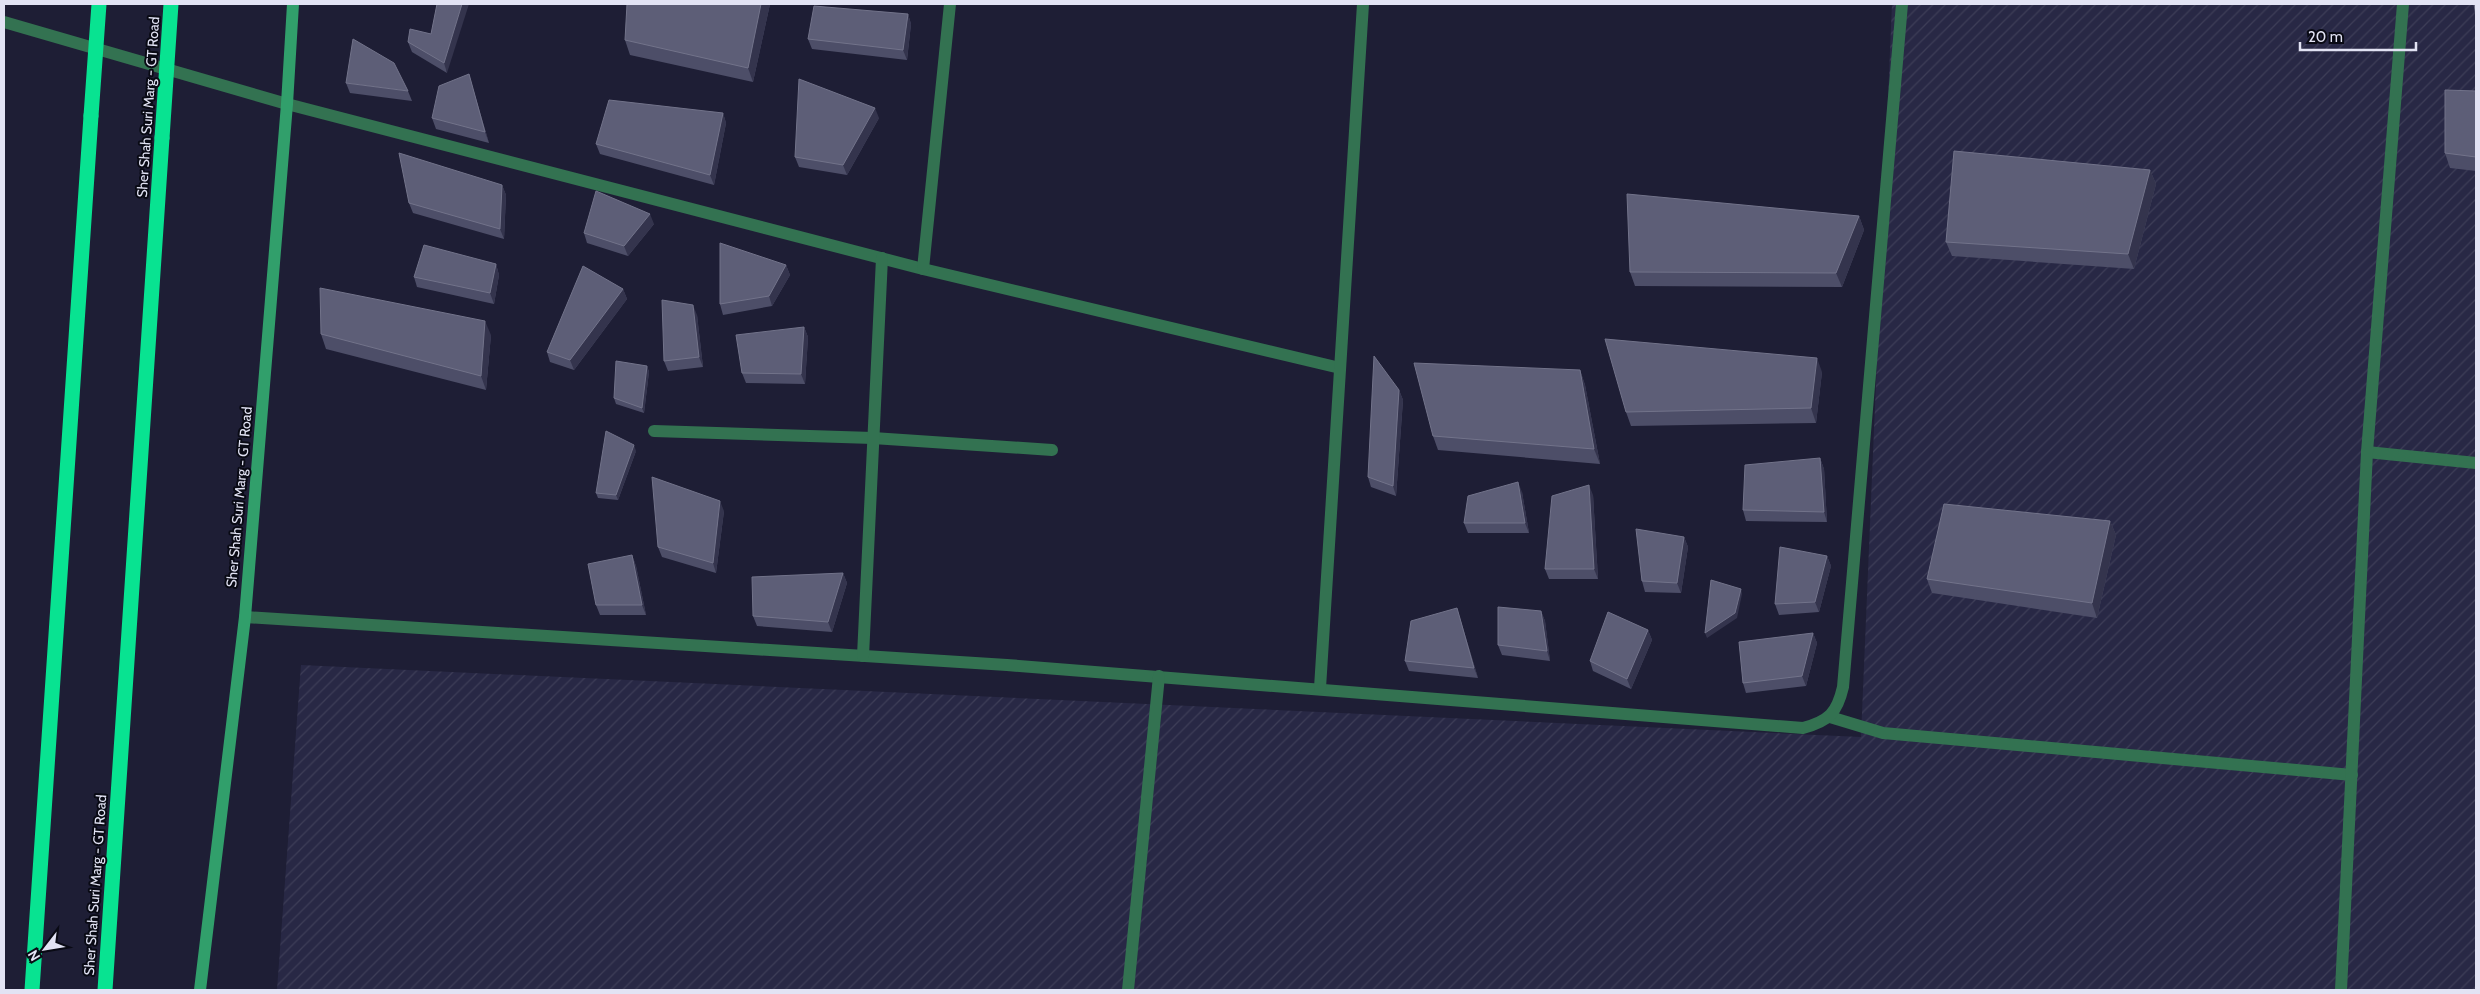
<svg xmlns="http://www.w3.org/2000/svg" width="2480" height="994" font-family="Cabin,sans-serif">
<defs>
<pattern id="industrial-furrows" width="10" height="10" patternUnits="userSpaceOnUse" patternTransform="scale(1.25)"><rect width="10" height="10" fill="#282845"/><path d="M-1 1l2-2M0 10L10 0M9 11l2-2" fill="none" stroke="#3d3d57"/></pattern>
</defs>
<rect width="100%" height="100%" fill="#1e1e35"/>
<polygon fill="url(#industrial-furrows)" points="1892,4 2476,4 2476,990 277,990 301,665 1861,737"/>
<g fill="none" stroke-linecap="round" stroke-linejoin="round">
<g stroke="#337251" stroke-width="12">
<polyline points="2367,452 2476,463"/>
<polyline points="1830,717 1883,733 2352,775"/>
<polyline points="2341,990 2367,452 2403,4"/>
</g>
<g stroke="#337251" stroke-width="12">
<polyline points="4,22 287,104 923,269 1340,368"/>
<polyline points="923,269 950,4"/>
<polyline points="654,431 873,438 1052,450"/>
<path d="M245,617L1007,665L1803,728C1829,721 1837,713 1843,687L1902,4"/>
<polyline points="863,656 882,258"/>
<polyline points="1320,688 1363,4"/>
<polyline points="1128,990 1159,676"/>
</g>
<polyline stroke="#319f6b" stroke-width="12" points="200,990 245,617 287,104 293,4"/>
<g stroke="#08e391" stroke-width="15">
<polyline points="32,990 91,116"/>
<polyline points="105,990 162,138"/>
</g>
<g stroke="#08e391" stroke-width="15">
<polyline points="91,116 99,4"/>
<polyline points="162,138 171,4"/>
</g>
</g>
<g fill="#4d4e68">
<polygon points="437,4 447,73 412,52 408,42 431,34"/>
<polygon points="770,4 753,82 630,55 625,40"/>
<polygon points="908,14 911,24 907,60 812,49 808,39"/>
<polygon points="469,74 472,85 489,143 436,129 432,118"/>
<polygon points="346,83 408,91 412,101 350,93"/>
<polygon points="2476,91 2476,171 2450,168 2445,153"/>
<polygon points="723,113 726,123 714,185 600,154 596,144"/>
<polygon points="879,118 847,175 799,167 795,157"/>
<polygon points="2150,170 2156,184 2134,269 1952,256 1946,242"/>
<polygon points="502,185 506,195 504,239 413,213 409,203"/>
<polygon points="1859,216 1864,230 1842,287 1635,286 1630,272"/>
<polygon points="654,224 628,256 587,243 584,233"/>
<polygon points="496,264 499,275 494,304 417,287 414,277"/>
<polygon points="786,265 790,275 772,306 723,315 720,304"/>
<polygon points="623,289 627,299 574,370 550,362 547,352"/>
<polygon points="697,315 703,367 668,371 664,361"/>
<polygon points="804,327 808,337 805,384 746,383 742,373"/>
<polygon points="321,334 491,335 486,390 326,349"/>
<polygon points="647,366 649,372 644,413 616,404 614,398"/>
<polygon points="1580,370 1585,385 1600,464 1438,450 1433,436"/>
<polygon points="1822,372 1816,423 1631,426 1626,412"/>
<polygon points="1399,390 1403,400 1396,496 1371,487 1368,477"/>
<polygon points="636,451 618,500 598,498 596,493"/>
<polygon points="1820,458 1824,469 1827,522 1746,521 1743,510"/>
<polygon points="1522,492 1529,533 1468,533 1464,523"/>
<polygon points="1593,495 1598,579 1549,579 1545,569"/>
<polygon points="724,511 716,573 662,557 658,547"/>
<polygon points="2110,521 2116,535 2097,618 1932,593 1927,579"/>
<polygon points="1684,537 1688,547 1681,593 1645,592 1642,581"/>
<polygon points="632,555 636,566 646,615 600,615 596,605"/>
<polygon points="1827,556 1831,566 1819,612 1779,615 1775,604"/>
<polygon points="843,573 847,583 832,632 757,626 753,616"/>
<polygon points="1541,611 1545,621 1550,661 1502,655 1498,645"/>
<polygon points="1460,618 1478,678 1409,671 1405,661"/>
<polygon points="1648,630 1652,640 1631,689 1593,671 1590,661"/>
<polygon points="1813,633 1817,643 1806,686 1746,693 1743,683"/>
</g>
<g fill="#34344d">
<polygon points="462,4 469,4 447,73 444,63"/>
<polygon points="761,4 770,4 753,82 748,68"/>
<polygon points="908,14 911,24 907,60 903,50"/>
<polygon points="469,74 472,85 489,143 485,132"/>
<polygon points="875,108 879,118 847,175 843,165"/>
<polygon points="723,113 726,123 714,185 710,175"/>
<polygon points="2150,170 2156,184 2134,269 2128,254"/>
<polygon points="502,185 506,195 504,239 500,229"/>
<polygon points="650,214 654,224 628,256 624,246"/>
<polygon points="1859,216 1864,230 1842,287 1836,273"/>
<polygon points="496,264 499,275 494,304 490,293"/>
<polygon points="786,265 790,275 772,306 769,296"/>
<polygon points="623,289 627,299 574,370 570,360"/>
<polygon points="693,305 697,315 703,367 699,357"/>
<polygon points="485,321 491,335 486,390 481,376"/>
<polygon points="804,327 808,337 805,384 801,374"/>
<polygon points="1817,358 1822,372 1816,423 1811,408"/>
<polygon points="647,366 649,372 644,413 642,408"/>
<polygon points="1580,370 1585,385 1600,464 1594,449"/>
<polygon points="1399,390 1403,400 1396,496 1393,486"/>
<polygon points="634,445 636,451 618,500 616,495"/>
<polygon points="1820,458 1824,469 1827,522 1824,512"/>
<polygon points="1518,482 1522,492 1529,533 1525,523"/>
<polygon points="1589,485 1593,495 1598,579 1594,569"/>
<polygon points="720,501 724,511 716,573 713,563"/>
<polygon points="2110,521 2116,535 2097,618 2092,603"/>
<polygon points="1684,537 1688,547 1681,593 1677,583"/>
<polygon points="632,555 636,566 646,615 642,605"/>
<polygon points="1827,556 1831,566 1819,612 1815,602"/>
<polygon points="843,573 847,583 832,632 828,622"/>
<polygon points="1741,589 1742,594 1737,618 1707,638 1705,633"/>
<polygon points="1457,608 1478,678 1474,668"/>
<polygon points="1541,611 1545,621 1550,661 1547,651"/>
<polygon points="1648,630 1652,640 1631,689 1627,679"/>
<polygon points="1813,633 1817,643 1806,686 1802,676"/>
</g>
<g fill="#5d5e77" stroke="#72738a">
<polygon points="437,4 462,4 444,63 408,42 410,29 431,34"/>
<polygon points="627,4 761,4 748,68 625,40"/>
<polygon points="2474,4 2476,4 2476,16"/>
<polygon points="814,6 908,14 903,50 808,39"/>
<polygon points="353,39 394,63 408,91 346,83"/>
<polygon points="469,74 485,132 432,118 439,86"/>
<polygon points="799,79 875,108 843,165 795,157"/>
<polygon points="2445,90 2476,91 2476,157 2445,153"/>
<polygon points="609,100 723,113 710,175 596,144"/>
<polygon points="1954,151 2150,170 2128,254 1946,242"/>
<polygon points="399,153 502,185 500,229 409,203"/>
<polygon points="596,191 650,214 624,246 584,233"/>
<polygon points="1627,194 1859,216 1836,273 1630,272"/>
<polygon points="720,243 786,265 769,296 720,304"/>
<polygon points="424,245 496,264 490,293 414,277"/>
<polygon points="583,266 623,289 570,360 547,352"/>
<polygon points="320,288 485,321 481,376 321,334"/>
<polygon points="662,300 693,305 699,357 664,361"/>
<polygon points="804,327 801,374 742,373 736,335"/>
<polygon points="1605,339 1817,358 1811,408 1626,412"/>
<polygon points="1374,356 1399,390 1393,486 1368,477"/>
<polygon points="616,361 647,366 642,408 614,398"/>
<polygon points="1414,363 1580,370 1594,449 1433,436"/>
<polygon points="606,431 634,445 616,495 596,493"/>
<polygon points="1820,458 1824,512 1743,510 1745,465"/>
<polygon points="652,477 720,501 713,563 658,547"/>
<polygon points="1518,482 1525,523 1464,523 1468,496"/>
<polygon points="1589,485 1594,569 1545,569 1552,496"/>
<polygon points="1944,504 2110,521 2092,603 1927,579"/>
<polygon points="1636,529 1684,537 1677,583 1642,581"/>
<polygon points="1780,547 1827,556 1815,602 1775,604"/>
<polygon points="632,555 642,605 596,605 588,564"/>
<polygon points="843,573 828,622 753,616 752,577"/>
<polygon points="1711,580 1741,589 1735,613 1705,633"/>
<polygon points="1498,607 1541,611 1547,651 1498,645"/>
<polygon points="1457,608 1474,668 1405,661 1411,621"/>
<polygon points="1608,612 1648,630 1627,679 1590,661"/>
<polygon points="1813,633 1802,676 1743,683 1739,642"/>
</g>
<g text-anchor="middle" dominant-baseline="central" stroke-width="4" stroke-linejoin="round" paint-order="stroke">
<g font-size="14" fill="#e2e3f4" stroke="#090a14">
<text transform="translate(148 107) rotate(-86)">Sher Shah Suri Marg - GT Road</text>
<text transform="translate(239 497) rotate(-85)">Sher Shah Suri Marg - GT Road</text>
<text transform="translate(95 885) rotate(-86)">Sher Shah Suri Marg - GT Road</text>
</g>
</g>
<rect width="2480" height="994" fill="none" stroke="#e2e3f4" stroke-width="10"/>
<g transform="translate(45 949) rotate(239)" stroke="#090a14" stroke-width="4" paint-order="stroke">
<path d="M0-4L9 19L0 12L-9 19Z" fill="#e2e3f4"/>
<text y="-8" font-size="14" font-weight="bold" text-anchor="middle" fill="#e2e3f4">N</text>
</g>
<path d="M2300 42v8h116v-8" fill="none" stroke="#e2e3f4" stroke-width="2.5"/>
<text x="2308" y="42" font-size="15" fill="#e2e3f4" stroke="#090a14" stroke-width="4" paint-order="stroke">20 m</text>
</svg>
